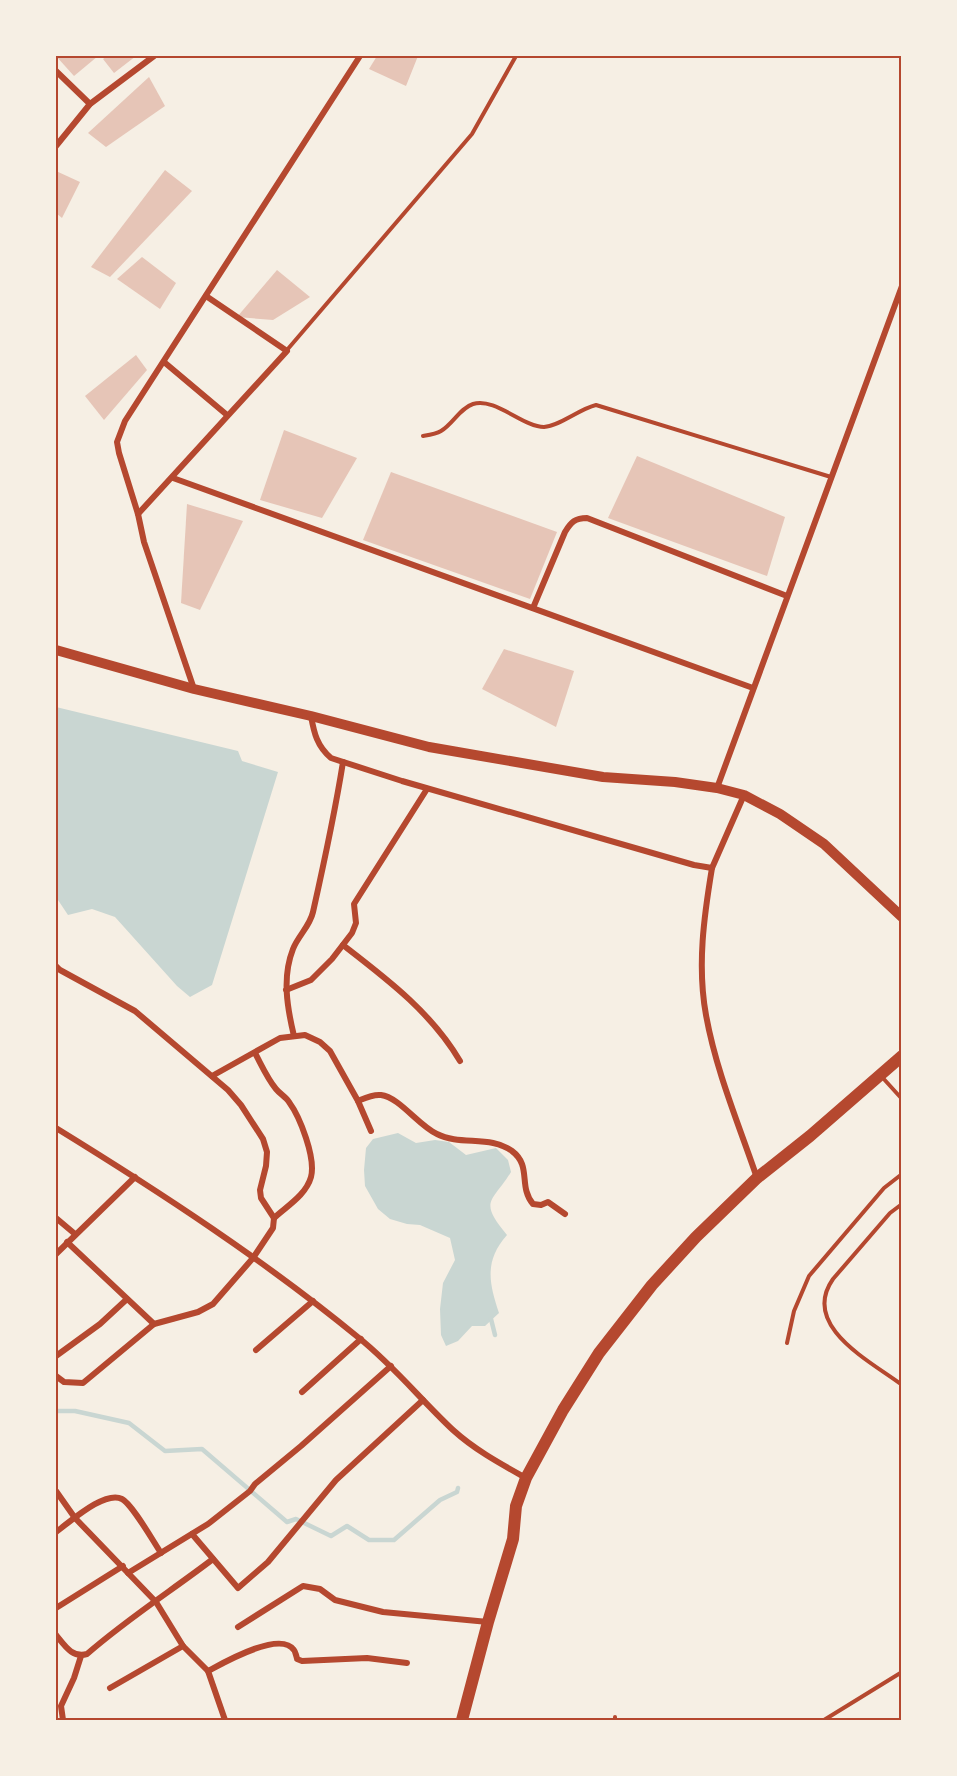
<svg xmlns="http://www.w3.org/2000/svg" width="957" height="1776" font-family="Merriweather,serif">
<rect width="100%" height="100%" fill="#f6efe4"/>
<g fill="#c9d6d2">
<polygon points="56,707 238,751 242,761 278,772 212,985 190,997 177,986 115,917 92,909 68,915 56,897"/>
<path d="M398,1133L416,1143L435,1140L449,1142L466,1155L496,1148L508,1160L511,1172C492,1203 478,1200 507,1235C484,1261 489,1283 499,1313L485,1326H472L458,1341L446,1346L441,1335L440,1309L443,1283L455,1260L450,1238L420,1225L407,1224L390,1219L378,1209L365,1186L364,1170L366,1148L373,1139Z"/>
</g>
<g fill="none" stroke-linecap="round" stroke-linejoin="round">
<g stroke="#c9d6d2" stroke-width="4.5">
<polyline points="491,1319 495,1335"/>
<polyline points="56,1411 75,1411 129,1423 165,1451 202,1449 287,1522 296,1519 331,1536 347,1526 369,1540 394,1540 440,1500 457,1492 458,1488"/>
</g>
</g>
<g fill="#e6c5b7">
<polygon points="56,56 98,56 74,76"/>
<polygon points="107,56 136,56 114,73 103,59"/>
<polygon points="377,56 418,56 406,86 369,69"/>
<polygon points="149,77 165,106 106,147 88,133"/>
<polygon points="165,170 192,191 110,277 91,267"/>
<polygon points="56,171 80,182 62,218 56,213"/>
<polygon points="142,257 176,283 160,309 117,279"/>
<polygon points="277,270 310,297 273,320 237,317"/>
<polygon points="136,355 147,370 104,420 85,396"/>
<polygon points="284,430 357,458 322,518 260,500"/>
<polygon points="637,456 785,517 767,576 608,518"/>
<polygon points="391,472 557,532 530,599 363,540"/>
<polygon points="187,504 243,521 200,610 181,603"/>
<polygon points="504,649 574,671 556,727 482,689"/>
</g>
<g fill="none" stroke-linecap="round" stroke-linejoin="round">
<g stroke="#b5482f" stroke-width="4">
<polyline points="287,350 472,134 516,56"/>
<path d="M423,436C429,435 436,434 441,431C453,424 460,408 473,404C495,397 523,427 544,427C560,426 579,409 596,405L831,477"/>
<polyline points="882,1077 902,1099"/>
<path d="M902,1204L890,1213L833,1279C800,1326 870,1361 902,1385"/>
<polyline points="787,1343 794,1311 809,1276 884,1188 902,1174"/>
<polyline points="615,1720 615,1717"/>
<polyline points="824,1720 902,1672"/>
</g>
<g stroke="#b5482f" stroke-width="6">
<polyline points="56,71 90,104"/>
<polyline points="56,146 90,104 154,56"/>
<polyline points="164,362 227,415"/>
<polyline points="173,478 753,688"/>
<polyline points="138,514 287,351 206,296"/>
<path d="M533,608L565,532C571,522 575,518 587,518L787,596"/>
<polyline points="194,689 144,542 138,514 119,453 117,442 125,421 360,56"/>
<path d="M311,716C314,733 317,746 331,758L402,781L694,865L712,868L744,795"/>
<polyline points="717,788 902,286"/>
<path d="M712,868C704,916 697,966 706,1015C716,1071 739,1125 757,1178"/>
<path d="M343,945C387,979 431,1012 460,1061"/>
<polyline points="56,966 60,970 135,1011 228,1090 241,1105 263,1139 267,1152 266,1166 260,1190 261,1198 274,1218 273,1228 253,1258 213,1304 198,1312 154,1324 83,1383 64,1382 56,1376"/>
<polyline points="286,990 311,980 332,959 352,933 356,923 354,904 427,789"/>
<path d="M294,1036C287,1007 282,977 293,949C298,936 310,926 313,912C324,863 335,812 343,762"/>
<path d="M255,1053C261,1064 267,1078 276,1089C280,1094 286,1097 289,1102C300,1117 316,1158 311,1177C306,1195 287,1206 274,1218"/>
<polyline points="212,1076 280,1038 305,1035 320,1042 330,1051 358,1101 371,1131"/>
<path d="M358,1101C365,1098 373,1094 381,1095C399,1097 419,1126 437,1134C460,1146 491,1135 512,1151C532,1166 518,1186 533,1204L541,1205L548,1202L565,1214"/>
<path d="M56,1128C160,1192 264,1260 359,1338C394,1366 421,1400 453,1430C475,1450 501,1464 526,1478"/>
<polyline points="56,1218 75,1234"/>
<polyline points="67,1242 154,1324"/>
<polyline points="56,1254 135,1177"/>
<polyline points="256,1350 313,1301"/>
<polyline points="56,1356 100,1324 127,1299"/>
<polyline points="302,1392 361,1339"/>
<polyline points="56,1491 75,1518 156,1602 183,1646 208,1671 225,1720"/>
<path d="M56,1532C70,1522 105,1490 122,1499C132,1504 153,1541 161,1553"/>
<polyline points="192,1534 238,1588 268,1562 336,1480 423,1400"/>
<polyline points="128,1573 208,1524 250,1491 255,1484 301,1446 391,1366"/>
<polyline points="56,1608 123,1566"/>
<polyline points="238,1627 303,1586 320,1589 335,1600 383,1612 488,1622"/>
<path d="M56,1635C65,1646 72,1658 87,1654C127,1619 171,1591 213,1559"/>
<path d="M208,1671C223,1663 280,1630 294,1650C295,1651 297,1658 297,1659L302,1661L367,1658L407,1663"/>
<polyline points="110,1688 183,1646"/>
<polyline points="63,1720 61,1706 74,1678 81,1656"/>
</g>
<polyline stroke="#b5482f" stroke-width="10" points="56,650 194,689 311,716 429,747 603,777 675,782 717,788 744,795 780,814 824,844 902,917"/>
<polyline stroke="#b5482f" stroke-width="12" points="462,1720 488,1622 513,1539 516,1506 526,1478 563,1410 599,1353 652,1285 696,1237 757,1178 810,1136 902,1056"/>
</g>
<rect width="957" height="1776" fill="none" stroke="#f6efe4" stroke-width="114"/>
<rect x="57" y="57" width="843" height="1662" fill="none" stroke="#b5482f" stroke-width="2"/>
</svg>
